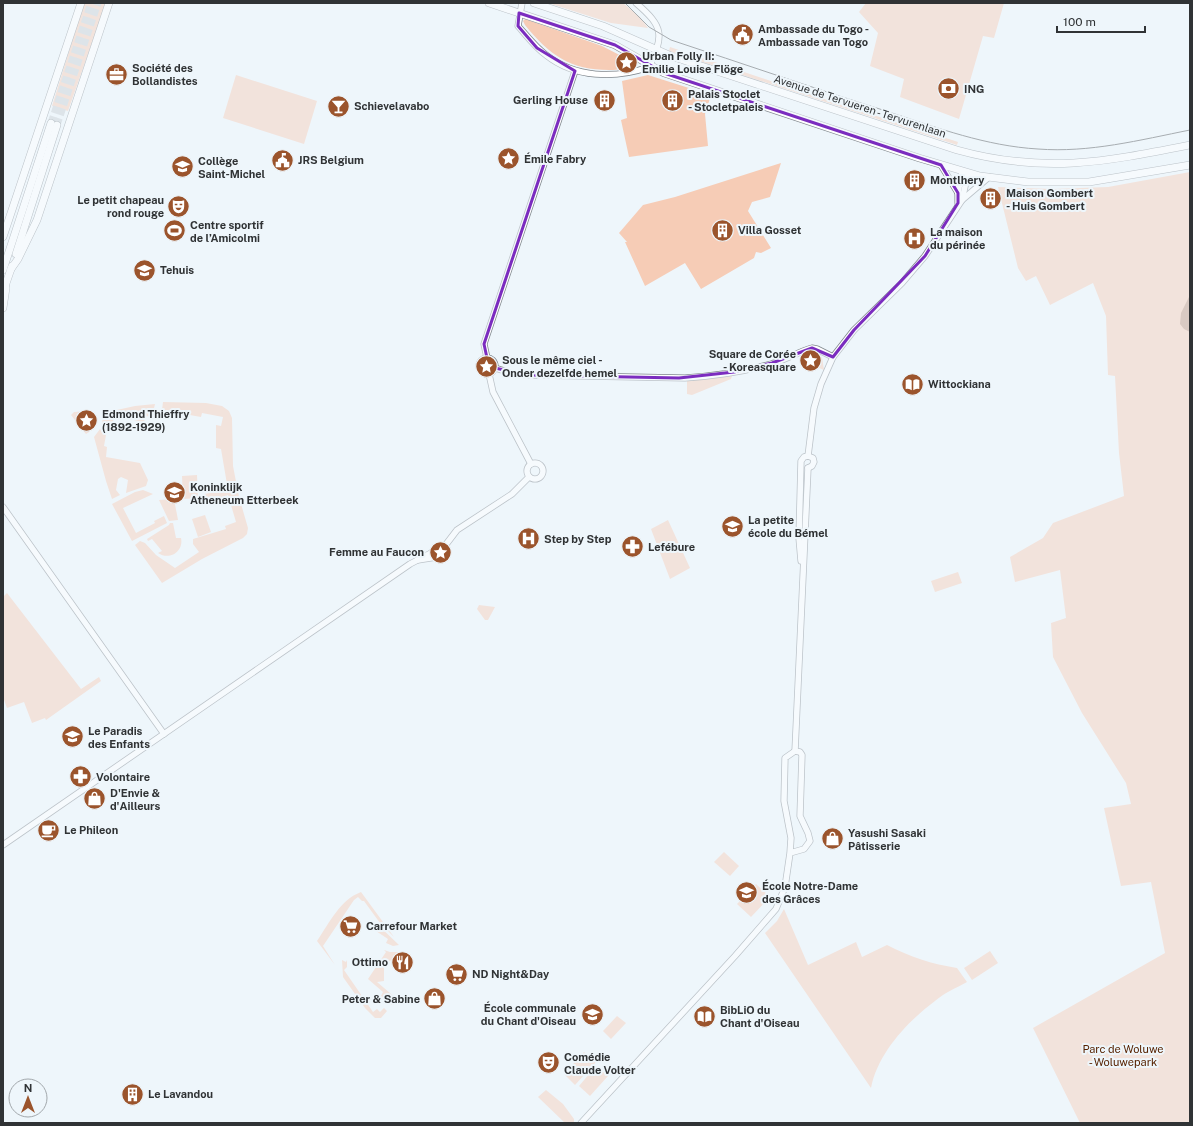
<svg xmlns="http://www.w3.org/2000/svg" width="1193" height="1126" font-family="'Public Sans',sans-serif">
<rect width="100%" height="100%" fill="#eef6fb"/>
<g fill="#f6ccb6">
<polygon points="84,3 106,3 68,111 52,106"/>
<polygon points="548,3 623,3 640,17 648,28 611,23"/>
<polygon points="866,3 1004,3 994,38 983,36 959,119 900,97 904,79 870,66 878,33 859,12"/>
<path d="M525,19L602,46L637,64C631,69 620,69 613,70C572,71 550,56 525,25L523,21Z"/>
<polygon points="670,47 848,107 952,140 958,142 957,145 669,51"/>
<polygon points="236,75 317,101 304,144 223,118"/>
<polygon points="648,75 711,95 705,114 708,146 629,157 621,120 627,118 622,81"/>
<polygon points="781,163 770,197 752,202 748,211 771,248 761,253 756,252 754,258 701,289 685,263 645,286 625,242 627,242 619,233 643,205 675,197"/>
<polygon points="1190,172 1190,1123 1080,1123 1033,1028 1165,953 1151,882 1121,886 1104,808 1131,804 1126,783 1082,713 1053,657 1051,623 1066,618 1060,570 1015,582 1010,557 1043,538 1053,523 1124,496 1119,453 1115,376 1108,375 1106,316 1093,283 1050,305 1036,276 1026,281 1018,268 998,187 1053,189 1108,187"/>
<polygon points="808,353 817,354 822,357 824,370 812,365"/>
<polygon points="732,376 731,379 692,395 687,394 687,381"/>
<polygon points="163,402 206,403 222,406 229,411 232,418 233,466 239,497 248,528 247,534 243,538 202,559 162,583 135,545 140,541 145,543 156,555 175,568 199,552 193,544 193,539 226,529 225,526 236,522 228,495 204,503 201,496 204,494 228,490 221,449 216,448 216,425 221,426 223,417 202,413 201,417 162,410"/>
<polygon points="155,404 152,417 146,416 144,422 123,418 123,415 118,414 117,417 114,416 112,429 102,425 103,413 135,406"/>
<path d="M89,411L87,417L83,418V422L86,424L89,420L96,417C96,424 93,430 86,434L71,415L74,412Z"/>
<polygon points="100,429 106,435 104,446 107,447 106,457 140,463 148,480 146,486 126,493 128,480 121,477 118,479 116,490 120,495 112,499 106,481 94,437"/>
<polygon points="197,475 198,498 183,499 182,476"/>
<polygon points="143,490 153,494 123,508 136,533 155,523 154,521 164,516 167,523 132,541 112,504 135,492"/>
<polygon points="174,499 178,520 169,521 159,500"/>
<polygon points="205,515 211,532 198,537 192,519"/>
<polygon points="668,520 690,568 670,579 651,529"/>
<path d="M170,523H173L176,538H181C184,551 170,561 158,553L162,551L152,539L148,541L147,539L169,525Z"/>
<polygon points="958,572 962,583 935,592 931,581"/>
<polygon points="7,593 81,689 99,677 101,681 46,720 45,718 32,723 24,702 7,708 3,697 3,597"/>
<polygon points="479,605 495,607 488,620 485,620 477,609"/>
<polygon points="724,852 739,866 730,876 714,862"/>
<polygon points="756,884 770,897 751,917 737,904"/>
<path d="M361,892L394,937L380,923L364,901H362L358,897L354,900L323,946L335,965L317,941C330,922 340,900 361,892Z"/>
<path d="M784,909L808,965L856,942L862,957L887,945C910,957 932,964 957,968L967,982C956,988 944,993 935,1001C907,1022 878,1053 871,1088L765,933L777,921Z"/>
<polygon points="369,922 376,923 399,945 393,946 386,943 388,939 370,927 367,928"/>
<polygon points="384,950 390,952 403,952 384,965 384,981 377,982 397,999 392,1005 381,996 383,992 368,979 386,952"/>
<polygon points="990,951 998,963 972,980 964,968"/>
<polygon points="342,960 346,962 347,960 347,967 344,970 373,1012 377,1009 380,1012 384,1008 387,1011 381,1018 375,1018 365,1008 343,977"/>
<polygon points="617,1016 626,1023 611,1039 603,1031"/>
<polygon points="584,1052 596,1062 575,1085 564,1074"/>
<polygon points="596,1066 608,1076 590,1096 579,1086"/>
<polygon points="546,1090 563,1104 574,1119 574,1123 565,1123 538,1097"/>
</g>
<polygon fill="#bf947e" points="1190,295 1190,332 1184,329 1180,324 1181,313"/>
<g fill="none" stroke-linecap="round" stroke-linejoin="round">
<g stroke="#c8cfd3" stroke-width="7" stroke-dasharray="7 3.5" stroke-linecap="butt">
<polyline points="51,123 91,3"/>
<polyline points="57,125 98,3"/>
</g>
<defs>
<g id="minor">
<path d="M522,3L518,26C527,36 535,47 546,55C575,78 615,79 649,67C664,35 664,27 636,3"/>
<polyline points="941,165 958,193"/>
<polyline points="962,200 989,177"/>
<polyline points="958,203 958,193 962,171"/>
<circle cx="487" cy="366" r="8"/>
<polyline points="487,358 484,344 575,71"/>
<path d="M495,368L514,374L528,375L685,378C714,376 743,372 771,364C785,360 798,352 812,348L817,349L833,357"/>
<polyline points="489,374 493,392 531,464"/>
<polyline points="808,456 814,408 821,384 833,357 854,330 902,283 925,256 962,200 968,173"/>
<circle cx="535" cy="471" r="8"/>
<polyline points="808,468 812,466 814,462 813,458 808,456"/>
<polyline points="3,507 164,734"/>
<polyline points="444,547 457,530 512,494 529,477"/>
<polyline points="434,550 437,557 442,558 446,552 444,547"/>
<polyline points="418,560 437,557"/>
<polyline points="801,561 799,538 801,461 804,457 808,456"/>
<polyline points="795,751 808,468"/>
<polyline points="3,845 410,564 431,553 438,546 444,547"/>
<polyline points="581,1123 735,956 776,909 785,887 790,853 791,838 784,801 785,758 795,751 800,752 802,755 800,816 808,833 810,841 804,849 790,853"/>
</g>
<g id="major">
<polyline points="489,3 615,45 664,73 919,158 980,176 1028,182 1089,182 1190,165"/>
<path d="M534,3L603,26L671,56L957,150C1044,174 1104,162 1190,145"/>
<polyline points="3,237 81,3"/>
<polyline points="16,254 57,125"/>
<polyline points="11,269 18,259 37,220 109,3"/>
<polyline points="3,270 51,123"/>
<polyline points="3,292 12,266"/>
<polyline points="3,308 6,288"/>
</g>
</defs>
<use href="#minor" stroke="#7f868c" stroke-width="7"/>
<use href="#major" stroke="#7f868c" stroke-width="8"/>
<use href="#minor" stroke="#fff" stroke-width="5.5"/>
<use href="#major" stroke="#fff" stroke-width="7"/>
<path stroke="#505456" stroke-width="1" d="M625,3L649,27L671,40C744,64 816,89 889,112C938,128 986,146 1038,149C1089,153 1140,140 1190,130"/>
</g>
<path d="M0 0H1193V1126H0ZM519,13L615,45L664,73L941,165L958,193V203L925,256L854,330L833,357L812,348L772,363L734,372L679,378L528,375L495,368V362L487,358L484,344L575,71L537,48L518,26Z" fill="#eef6fb" fill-opacity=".55" fill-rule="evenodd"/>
<path fill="none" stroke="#7b2cbf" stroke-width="3" stroke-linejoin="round" d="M519,13L615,45L664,73L941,165L958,193V203L925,256L854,330L833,357L812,348L772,363L734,372L679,378L528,375L495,368V362L487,358L484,344L575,71L537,48L518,26Z"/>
<defs>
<symbol id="civic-disc" viewBox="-11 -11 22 22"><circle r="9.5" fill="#9b542c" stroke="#eef6fb"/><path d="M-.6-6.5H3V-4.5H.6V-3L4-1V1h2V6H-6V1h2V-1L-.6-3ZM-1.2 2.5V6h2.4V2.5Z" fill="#fff"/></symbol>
<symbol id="sight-disc" viewBox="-11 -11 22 22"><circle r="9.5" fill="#9b542c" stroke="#eef6fb"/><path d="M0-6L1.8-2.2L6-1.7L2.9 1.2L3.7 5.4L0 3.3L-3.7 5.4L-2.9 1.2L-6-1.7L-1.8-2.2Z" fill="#fff"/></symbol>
<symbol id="office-disc" viewBox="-11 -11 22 22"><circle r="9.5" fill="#9b542c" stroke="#eef6fb"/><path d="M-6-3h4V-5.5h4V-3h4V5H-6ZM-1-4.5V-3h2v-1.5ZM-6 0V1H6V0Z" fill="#fff"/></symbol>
<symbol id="bank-disc" viewBox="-11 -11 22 22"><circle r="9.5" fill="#9b542c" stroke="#eef6fb"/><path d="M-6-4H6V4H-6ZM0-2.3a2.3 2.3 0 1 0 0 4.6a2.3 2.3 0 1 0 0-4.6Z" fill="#fff"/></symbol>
<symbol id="building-disc" viewBox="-11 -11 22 22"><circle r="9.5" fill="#9b542c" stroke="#eef6fb"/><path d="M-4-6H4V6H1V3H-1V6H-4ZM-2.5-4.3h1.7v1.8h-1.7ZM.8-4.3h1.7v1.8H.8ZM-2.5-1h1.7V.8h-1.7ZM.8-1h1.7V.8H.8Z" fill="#fff"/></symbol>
<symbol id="bar-disc" viewBox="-11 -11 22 22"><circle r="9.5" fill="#9b542c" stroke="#eef6fb"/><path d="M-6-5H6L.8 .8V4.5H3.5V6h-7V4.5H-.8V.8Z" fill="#fff"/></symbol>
<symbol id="school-disc" viewBox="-11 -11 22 22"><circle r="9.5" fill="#9b542c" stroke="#eef6fb"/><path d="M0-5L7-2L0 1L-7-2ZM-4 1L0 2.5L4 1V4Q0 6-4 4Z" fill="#fff"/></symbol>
<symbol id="theatre-disc" viewBox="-11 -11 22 22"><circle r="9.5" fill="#9b542c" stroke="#eef6fb"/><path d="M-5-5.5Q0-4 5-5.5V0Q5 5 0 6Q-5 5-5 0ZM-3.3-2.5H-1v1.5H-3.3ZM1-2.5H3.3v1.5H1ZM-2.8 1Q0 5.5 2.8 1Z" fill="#fff"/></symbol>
<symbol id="stadium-disc" viewBox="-11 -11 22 22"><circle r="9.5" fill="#9b542c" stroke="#eef6fb"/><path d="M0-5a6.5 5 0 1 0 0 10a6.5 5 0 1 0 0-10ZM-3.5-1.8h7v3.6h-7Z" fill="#fff"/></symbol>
<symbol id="hospital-disc" viewBox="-11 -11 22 22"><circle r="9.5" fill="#9b542c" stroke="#eef6fb"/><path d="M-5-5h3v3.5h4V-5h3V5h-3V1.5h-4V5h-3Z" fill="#fff"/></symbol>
<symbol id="library-disc" viewBox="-11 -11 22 22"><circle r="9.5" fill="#9b542c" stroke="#eef6fb"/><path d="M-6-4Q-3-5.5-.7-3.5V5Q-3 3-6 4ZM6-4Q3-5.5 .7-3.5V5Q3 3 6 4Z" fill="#fff"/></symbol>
<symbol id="pharmacy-disc" viewBox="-11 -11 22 22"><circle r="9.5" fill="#9b542c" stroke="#eef6fb"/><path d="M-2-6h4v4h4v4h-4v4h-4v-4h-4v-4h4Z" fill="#fff"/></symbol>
<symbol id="shop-disc" viewBox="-11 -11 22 22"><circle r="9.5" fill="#9b542c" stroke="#eef6fb"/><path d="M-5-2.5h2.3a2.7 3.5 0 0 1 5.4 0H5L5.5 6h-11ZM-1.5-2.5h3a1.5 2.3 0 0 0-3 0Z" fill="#fff"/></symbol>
<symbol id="cafe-disc" viewBox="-11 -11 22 22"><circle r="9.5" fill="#9b542c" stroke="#eef6fb"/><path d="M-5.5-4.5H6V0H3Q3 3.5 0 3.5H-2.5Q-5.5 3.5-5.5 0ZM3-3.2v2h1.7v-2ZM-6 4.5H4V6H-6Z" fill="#fff"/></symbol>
<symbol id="supermarket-disc" viewBox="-11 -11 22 22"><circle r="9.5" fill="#9b542c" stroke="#eef6fb"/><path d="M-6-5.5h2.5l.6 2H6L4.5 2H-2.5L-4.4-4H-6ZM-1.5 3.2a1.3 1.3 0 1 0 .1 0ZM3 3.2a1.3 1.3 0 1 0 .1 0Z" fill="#fff"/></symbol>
<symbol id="restaurant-disc" viewBox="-11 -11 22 22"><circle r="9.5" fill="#9b542c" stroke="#eef6fb"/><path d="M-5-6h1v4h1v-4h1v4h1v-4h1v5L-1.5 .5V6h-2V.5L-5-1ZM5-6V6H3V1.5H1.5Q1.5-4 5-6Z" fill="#fff"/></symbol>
</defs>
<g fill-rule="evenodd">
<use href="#civic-disc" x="730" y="22" width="25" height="25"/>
<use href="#sight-disc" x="614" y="50" width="25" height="25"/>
<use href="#office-disc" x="104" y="62" width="25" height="25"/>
<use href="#bank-disc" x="936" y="76" width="25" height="25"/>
<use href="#building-disc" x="592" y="88" width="25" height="25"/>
<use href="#building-disc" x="660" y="88" width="25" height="25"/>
<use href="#bar-disc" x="326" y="94" width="25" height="25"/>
<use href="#sight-disc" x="496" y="146" width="25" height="25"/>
<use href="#civic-disc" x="270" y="148" width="25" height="25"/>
<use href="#school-disc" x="170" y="154" width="25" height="25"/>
<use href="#building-disc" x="902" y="168" width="25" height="25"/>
<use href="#building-disc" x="978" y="186" width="25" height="25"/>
<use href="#theatre-disc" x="166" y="194" width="25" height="25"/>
<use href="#building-disc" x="710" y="218" width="25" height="25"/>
<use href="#stadium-disc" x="162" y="218" width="25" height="25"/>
<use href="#hospital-disc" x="902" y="226" width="25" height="25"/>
<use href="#school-disc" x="132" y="258" width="25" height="25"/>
<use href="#sight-disc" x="798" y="348" width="25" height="25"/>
<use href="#sight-disc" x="474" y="354" width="25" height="25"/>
<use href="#library-disc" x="900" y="372" width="25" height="25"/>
<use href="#sight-disc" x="74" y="408" width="25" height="25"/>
<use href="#school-disc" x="162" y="480" width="25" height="25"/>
<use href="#school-disc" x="720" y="514" width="25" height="25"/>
<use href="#hospital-disc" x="516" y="526" width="25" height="25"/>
<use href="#pharmacy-disc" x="620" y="534" width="25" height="25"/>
<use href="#sight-disc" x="428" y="540" width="25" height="25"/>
<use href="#school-disc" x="60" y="724" width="25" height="25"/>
<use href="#pharmacy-disc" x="68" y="764" width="25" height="25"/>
<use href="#shop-disc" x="82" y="786" width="25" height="25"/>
<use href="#cafe-disc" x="36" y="818" width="25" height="25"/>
<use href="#shop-disc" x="820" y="826" width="25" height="25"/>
<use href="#school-disc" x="734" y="880" width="25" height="25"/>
<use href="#supermarket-disc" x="338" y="914" width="25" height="25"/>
<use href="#restaurant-disc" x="390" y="950" width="25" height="25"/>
<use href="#supermarket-disc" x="444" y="962" width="25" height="25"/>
<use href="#shop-disc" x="422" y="986" width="25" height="25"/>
<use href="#school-disc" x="580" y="1002" width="25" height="25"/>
<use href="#library-disc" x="692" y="1004" width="25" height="25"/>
<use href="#theatre-disc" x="536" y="1050" width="25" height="25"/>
<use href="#building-disc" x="120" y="1082" width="25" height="25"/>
</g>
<g text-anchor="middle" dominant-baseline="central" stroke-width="4" stroke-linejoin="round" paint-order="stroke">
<g font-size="11" font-weight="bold" fill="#303335" stroke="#eef6fb" text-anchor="start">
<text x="758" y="29">Ambassade du Togo -<tspan x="758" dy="13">Ambassade van Togo</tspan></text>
<text x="642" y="56">Urban Folly II:<tspan x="642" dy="13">Emilie Louise Flöge</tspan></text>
<text x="132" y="68">Société des<tspan x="132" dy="13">Bollandistes</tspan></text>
<text x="964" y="89">ING</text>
<text x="688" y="94">Palais Stoclet<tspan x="688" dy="13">- Stocletpaleis</tspan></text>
<text x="588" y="100" text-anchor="end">Gerling House</text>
<text x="354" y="106">Schievelavabo</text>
<text x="524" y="159">Émile Fabry</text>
<text x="298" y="160">JRS Belgium</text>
<text x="198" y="161">Collège<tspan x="198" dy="13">Saint-Michel</tspan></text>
<text x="930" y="180">Montlhery</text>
<text x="1006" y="193">Maison Gombert<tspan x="1006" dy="13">- Huis Gombert</tspan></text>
<text x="164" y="200" text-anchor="end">Le petit chapeau<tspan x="164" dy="13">rond rouge</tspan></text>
<text x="190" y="225">Centre sportif<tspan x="190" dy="13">de l’Amicolmi</tspan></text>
<text x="738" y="230">Villa Gosset</text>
<text x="930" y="232">La maison<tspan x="930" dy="13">du périnée</tspan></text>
<text x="160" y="270">Tehuis</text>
<text x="796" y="354" text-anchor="end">Square de Corée<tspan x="796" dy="13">- Koreasquare</tspan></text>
<text x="502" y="360">Sous le même ciel -<tspan x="502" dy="13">Onder dezelfde hemel</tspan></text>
<text x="928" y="384">Wittockiana</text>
<text x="102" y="414">Edmond Thieffry<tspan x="102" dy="13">(1892-1929)</tspan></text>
<text x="190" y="487">Koninklijk<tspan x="190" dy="13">Atheneum Etterbeek</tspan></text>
<text x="748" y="520">La petite<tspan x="748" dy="13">école du Bémel</tspan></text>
<text x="544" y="539">Step by Step</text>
<text x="648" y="547">Lefébure</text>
<text x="424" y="552" text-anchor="end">Femme au Faucon</text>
<text x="88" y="731">Le Paradis<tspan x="88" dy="13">des Enfants</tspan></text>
<text x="96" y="777">Volontaire</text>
<text x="110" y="793">D'Envie &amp;<tspan x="110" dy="13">d'Ailleurs</tspan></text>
<text x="64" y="830">Le Phileon</text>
<text x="848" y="833">Yasushi Sasaki<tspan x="848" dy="13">Pâtisserie</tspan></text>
<text x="762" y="886">École Notre-Dame<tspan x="762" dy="13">des Grâces</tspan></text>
<text x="366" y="926">Carrefour Market</text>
<text x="388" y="962" text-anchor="end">Ottimo</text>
<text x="472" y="974">ND Night&amp;Day</text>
<text x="420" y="999" text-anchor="end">Peter &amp; Sabine</text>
<text x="576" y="1008" text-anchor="end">École communale<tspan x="576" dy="13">du Chant d'Oiseau</tspan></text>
<text x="720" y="1010">BibLiO du<tspan x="720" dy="13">Chant d'Oiseau</tspan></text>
<text x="564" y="1057">Comédie<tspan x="564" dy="13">Claude Volter</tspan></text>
<text x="148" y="1094">Le Lavandou</text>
</g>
<g font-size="11" fill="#303335" stroke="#eef6fb">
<text transform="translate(860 106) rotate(18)">Avenue de Tervueren - Tervurenlaan</text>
</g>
<g font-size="11" fill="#572200" stroke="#eef6fb">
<text x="1123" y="1049">Parc de Woluwe<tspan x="1123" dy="13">- Woluwepark</tspan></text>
</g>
</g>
<rect width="1193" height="1126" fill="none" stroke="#303335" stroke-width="8"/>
<g transform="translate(28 1098)"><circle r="19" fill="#eef6fb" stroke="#a2a8ac"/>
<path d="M0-3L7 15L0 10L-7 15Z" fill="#9b542c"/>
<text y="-6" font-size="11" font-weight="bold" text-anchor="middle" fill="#303335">N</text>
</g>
<path d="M1057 26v6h88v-6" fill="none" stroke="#303335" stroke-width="2"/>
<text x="1063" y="26" font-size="12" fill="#303335" stroke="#eef6fb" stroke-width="3" paint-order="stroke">100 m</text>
</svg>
